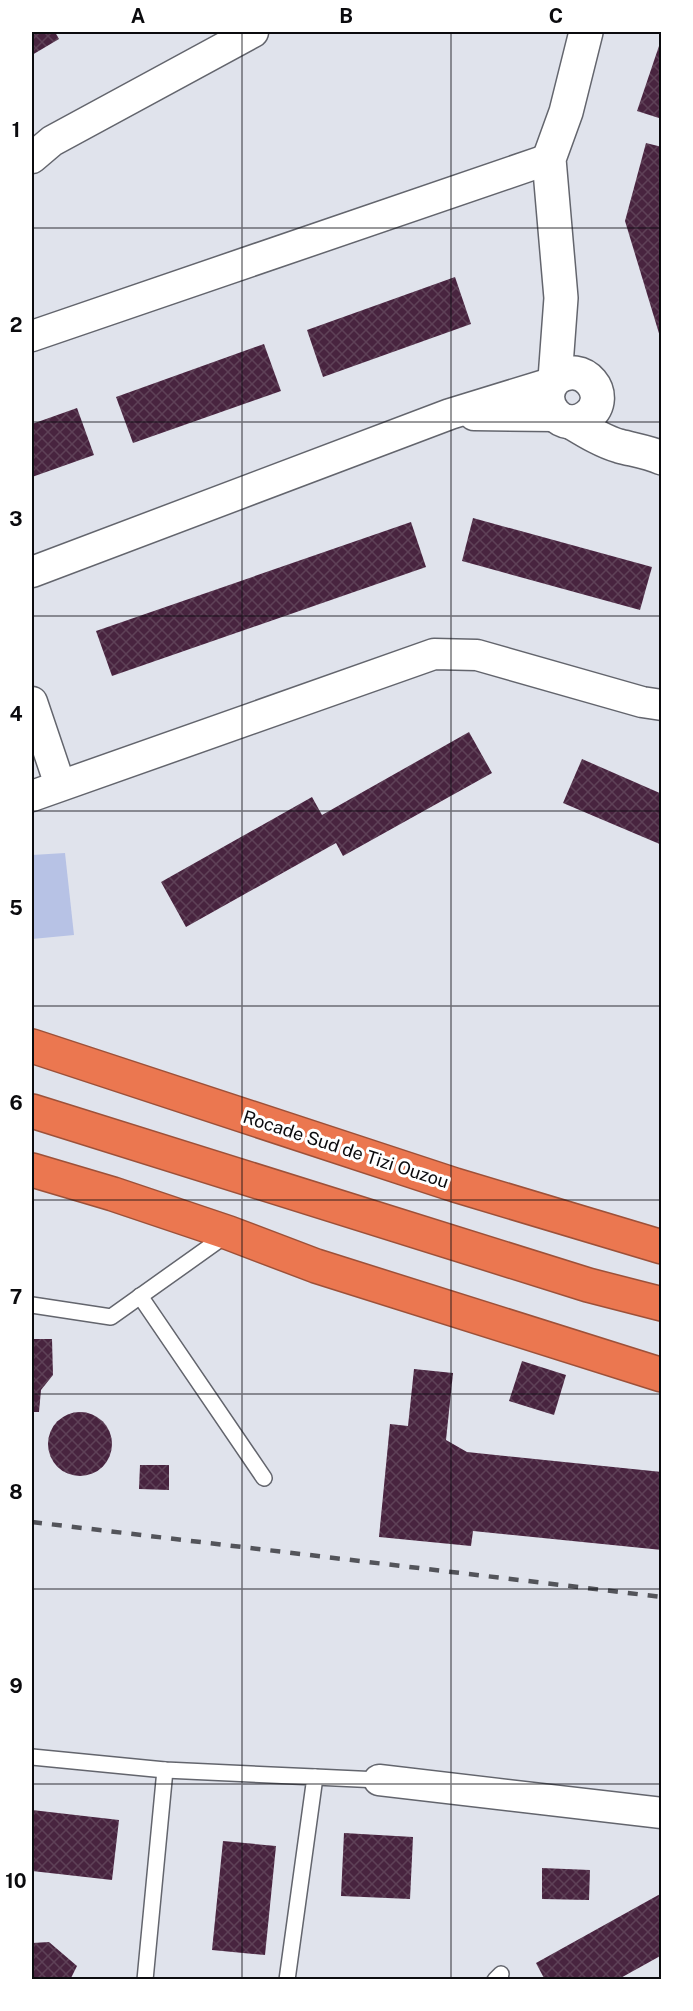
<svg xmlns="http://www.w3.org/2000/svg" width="693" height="2011" font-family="'Public Sans',sans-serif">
<defs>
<pattern id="building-cross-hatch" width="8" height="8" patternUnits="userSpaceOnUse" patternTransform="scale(1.5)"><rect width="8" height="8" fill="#48243f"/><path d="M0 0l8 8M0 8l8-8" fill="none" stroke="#5e4157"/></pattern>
</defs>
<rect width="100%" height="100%" fill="#e0e3ec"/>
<polygon fill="#b7c2e5" points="65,853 74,935 32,939 32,855"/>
<g fill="url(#building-cross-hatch)">
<polygon points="32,32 55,32 59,39 32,55"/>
<polygon points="661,40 662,40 662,119 637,111"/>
<polygon points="646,143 662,147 661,340 625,221"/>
<polygon points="455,277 471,324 323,377 307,330"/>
<polygon points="264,344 281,391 133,443 116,397"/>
<polygon points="77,408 94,455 32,477 32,424"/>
<polygon points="473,518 652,567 640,610 462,561"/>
<polygon points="411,522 426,567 112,676 96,631"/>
<polygon points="469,732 492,773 343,856 336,843 186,927 161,882 312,797 322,815"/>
<polygon points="582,759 662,794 662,845 563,803"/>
<polygon points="32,1339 52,1339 53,1375 41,1390 39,1412 32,1412"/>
<polygon points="522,1361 566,1375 554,1415 509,1401"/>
<polygon points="414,1369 453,1373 446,1440 467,1452 662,1472 662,1550 473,1531 471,1546 379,1537 390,1424 408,1426"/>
<circle cx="80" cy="1444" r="32"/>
<polygon points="140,1465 169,1465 169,1490 139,1489"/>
<polygon points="32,1810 119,1820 112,1880 32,1871"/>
<polygon points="344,1833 413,1837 410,1899 341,1896"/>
<polygon points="223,1841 276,1846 265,1955 212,1950"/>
<polygon points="542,1868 590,1870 589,1900 542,1899"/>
<polygon points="662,1893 662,1955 617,1980 545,1980 536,1963"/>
<polygon points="49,1942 77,1966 70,1980 32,1980 32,1943"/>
</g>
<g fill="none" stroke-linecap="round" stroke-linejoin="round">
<defs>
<g id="lane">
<polyline points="140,1296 264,1478"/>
<polyline points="32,1305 111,1317 229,1233"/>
<polyline points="32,1757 165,1770 315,1777 287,1980"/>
<polyline points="315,1777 379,1780"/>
<polyline points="145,1980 165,1770"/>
<polyline points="495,1980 501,1974"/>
</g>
<g id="street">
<polyline points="32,158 52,141 253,32"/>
<polyline points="32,336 549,159"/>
<polyline points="474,415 556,416"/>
<polyline points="32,572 450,414 551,383"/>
<polyline points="32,702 60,785"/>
<polyline points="32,796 434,654 477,655 642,702 662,705"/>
<polyline points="379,1780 662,1813"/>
</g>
<g id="secondary">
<path d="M555,379C583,358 613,396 588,416C563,436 534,402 555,379L561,298L549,159L566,112L586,32"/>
<path d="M571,422C586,431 602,441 619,446C634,450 648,452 662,458"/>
</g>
<g id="highway">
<polyline points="32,1046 455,1185 662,1247"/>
<polyline points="32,1111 588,1285 662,1304"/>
<polyline points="32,1170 113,1194 229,1233 316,1266 662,1375"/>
</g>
</defs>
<use href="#lane" stroke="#63656d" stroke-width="18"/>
<use href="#street" stroke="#63656d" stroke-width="33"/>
<use href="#secondary" stroke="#63656d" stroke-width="36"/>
<use href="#highway" stroke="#9d5139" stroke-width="36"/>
<use href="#lane" stroke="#fff" stroke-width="15"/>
<use href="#street" stroke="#fff" stroke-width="30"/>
<use href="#secondary" stroke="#fff" stroke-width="33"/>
<use href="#highway" stroke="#eb7750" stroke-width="33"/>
<polyline stroke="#53545a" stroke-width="4.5" stroke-dasharray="10 10" stroke-linecap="butt" points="32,1522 662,1597"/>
</g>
<path fill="none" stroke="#0b0b0e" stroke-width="1.5" stroke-opacity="0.55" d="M242,32V1980M451,32V1980M32,228H662M32,422H662M32,616H662M32,811H662M32,1006H662M32,1200H662M32,1394H662M32,1589H662M32,1784H662"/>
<g text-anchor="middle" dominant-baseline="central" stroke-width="6" stroke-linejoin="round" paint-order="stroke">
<g font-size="18" fill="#0b0b0e" stroke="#fff">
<text transform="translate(346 1149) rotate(18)">Rocade Sud de Tizi Ouzou</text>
</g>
</g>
<rect width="693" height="2011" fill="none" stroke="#ffffff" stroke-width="66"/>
<rect x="33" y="33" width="627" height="1945" fill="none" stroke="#0b0b0e" stroke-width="2"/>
<g font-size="20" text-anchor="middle" font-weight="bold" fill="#0b0b0e">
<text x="138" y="23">A</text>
<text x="346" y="23">B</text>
<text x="556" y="23">C</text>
<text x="16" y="137">1</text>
<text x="16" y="332">2</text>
<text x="16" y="526">3</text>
<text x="16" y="721">4</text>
<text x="16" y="915">5</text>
<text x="16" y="1110">6</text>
<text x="16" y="1304">7</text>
<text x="16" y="1499">8</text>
<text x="16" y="1693">9</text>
<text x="16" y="1888">10</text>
</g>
</svg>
